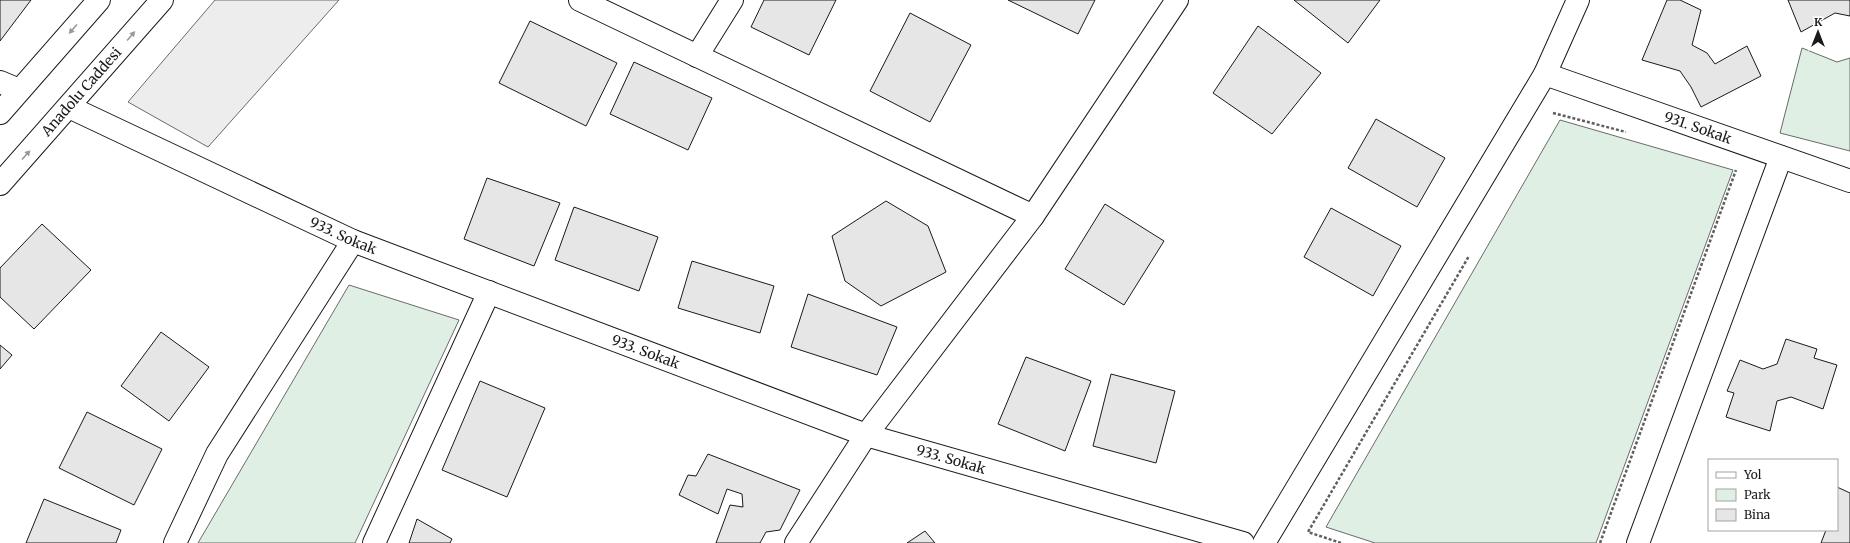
<svg xmlns="http://www.w3.org/2000/svg" width="1850" height="543" font-family="Merriweather,serif">
<rect width="100%" height="100%" fill="#fff"/>
<g fill="#e0efe3" stroke="#6a6a6a">
<polygon points="1802,48 1837,62 1850,58 1850,151 1780,133"/>
<polygon points="1560,120 1733,170 1596,543 1375,543 1326,527"/>
<polygon points="349,285 459,320 355,543 198,543"/>
</g>
<polygon fill="#ededed" stroke="#6a6a6a" points="215,0 339,0 208,147 128,102"/>
<g fill="#e6e6e6" stroke="#1a1a1a">
<polygon points="0,0 31,0 0,41"/>
<polygon points="764,0 836,0 809,55 751,27"/>
<polygon points="1008,0 1095,0 1078,34"/>
<polygon points="1294,0 1380,0 1348,43"/>
<polygon points="1667,0 1680,0 1701,10 1692,45 1707,53 1715,64 1747,46 1761,76 1701,107 1691,87 1680,71 1642,60"/>
<polygon points="1788,0 1850,0 1850,16 1835,13 1801,32"/>
<polygon points="910,13 971,45 930,122 870,91"/>
<polygon points="530,21 617,63 586,126 499,83"/>
<polygon points="1258,26 1321,73 1272,134 1213,93"/>
<polygon points="634,62 712,98 688,150 610,114"/>
<polygon points="1376,119 1445,158 1417,207 1348,168"/>
<polygon points="487,178 560,203 534,266 464,239"/>
<polygon points="886,201 928,226 946,272 881,306 845,281 832,236"/>
<polygon points="1105,204 1164,241 1124,305 1065,269"/>
<polygon points="574,207 658,237 639,291 555,260"/>
<polygon points="1331,208 1401,246 1373,296 1304,257"/>
<polygon points="42,224 91,270 34,329 0,297 0,268"/>
<polygon points="692,261 774,286 760,333 678,308"/>
<polygon points="808,294 897,327 877,375 791,347"/>
<polygon points="161,332 209,367 169,421 121,386"/>
<polygon points="1786,339 1817,349 1814,358 1837,365 1823,409 1791,397 1777,401 1770,431 1726,417 1734,393 1727,391 1740,360 1763,369 1777,364"/>
<polygon points="0,345 12,355 0,369"/>
<polygon points="1026,357 1091,381 1065,451 998,424"/>
<polygon points="1111,374 1175,391 1156,463 1093,446"/>
<polygon points="480,381 545,408 507,497 442,470"/>
<polygon points="87,412 162,449 134,505 59,468"/>
<polygon points="708,454 800,490 780,530 766,532 760,543 716,543 730,505 743,507 742,494 727,489 718,514 679,495 688,475 696,476"/>
<polygon points="1837,487 1850,493 1850,543 1821,543 1826,530 1837,530"/>
<polygon points="44,499 121,530 116,543 26,543"/>
<polygon points="417,519 452,539 450,543 409,543"/>
<polygon points="925,531 935,543 907,543"/>
</g>
<g fill="none" stroke-linecap="round" stroke-linejoin="round">
<defs>
<g id="minor">
<polyline points="580,0 1033,216"/>
<polyline points="697,56 732,0"/>
<path id="s1" d="M1545,74L1850,181"/>
<polyline points="0,82 19,90"/>
<path id="s2" d="M69,107L353,241L866,435L1243,543"/>
<polyline points="175,543 217,454 353,241"/>
<polyline points="374,543 489,292"/>
<polyline points="796,543 866,435 1033,216 1177,0"/>
<polyline points="1264,543 1545,74 1578,0"/>
<polyline points="1638,543 1781,157"/>
</g>
<g id="major">
<polyline points="0,113 99,0"/>
<path id="s3" d="M0,184L162,0"/>
</g>
</defs>
<use href="#minor" stroke="#1a1a1a" stroke-width="24"/>
<use href="#major" stroke="#1a1a1a" stroke-width="24"/>
<g stroke="#5f5f5f" stroke-width="2.5" stroke-dasharray="3 2" stroke-linecap="butt">
<polyline points="1553,113 1626,132"/>
<polyline points="1341,543 1308,532 1469,256"/>
<polyline points="1600,543 1736,170"/>
</g>
<use href="#minor" stroke="#fff" stroke-width="22"/>
<use href="#major" stroke="#fff" stroke-width="22"/>
</g>
<defs><path id="oneway-solid" d="M-6-.8H1V-3.2L6.5 0L1 3.2V.8H-6Z"/></defs>
<g fill="#989898">
<use href="#oneway-solid" transform="translate(73 29) rotate(131)"/>
<use href="#oneway-solid" transform="translate(131 36) rotate(-49)"/>
<use href="#oneway-solid" transform="translate(26 155) rotate(-48)"/>
</g>
<g text-anchor="middle" dominant-baseline="central" stroke-width="3" stroke-linejoin="round" paint-order="stroke">
<g font-size="14" fill="#1a1a1a" stroke="#fff">
<text stroke="none"><textPath href="#s3" startOffset="123">Anadolu Caddesi</textPath></text>
<text stroke="none"><textPath href="#s1" startOffset="162">931. Sokak</textPath></text>
<text stroke="none"><textPath href="#s2" startOffset="303">933. Sokak</textPath></text>
<text stroke="none"><textPath href="#s2" startOffset="627">933. Sokak</textPath></text>
<text stroke="none"><textPath href="#s2" startOffset="951">933. Sokak</textPath></text>
</g>
</g>
<rect x="1708" y="459" width="130" height="72" fill="#ffffff" stroke="#a3a3a3"/>
<rect x="1716" y="472" width="20" height="6" fill="#ffffff" stroke="#a3a3a3"/>
<text x="1744" y="479" font-size="12" fill="#1a1a1a">Yol</text>
<rect x="1716" y="489" width="20" height="12" fill="#e0efe3" stroke="#a3a3a3"/>
<text x="1744" y="499" font-size="12" fill="#1a1a1a">Park</text>
<rect x="1716" y="509" width="20" height="12" fill="#e6e6e6" stroke="#a3a3a3"/>
<text x="1744" y="519" font-size="12" fill="#1a1a1a">Bina</text>
<g transform="translate(1818 32)" stroke="#ffffff" stroke-width="3" paint-order="stroke">
<path d="M0-3L7 15L0 10L-7 15Z" fill="#1a1a1a"/>
<text y="-6" font-size="11" font-weight="bold" text-anchor="middle" fill="#1a1a1a">K</text>
</g>
</svg>
